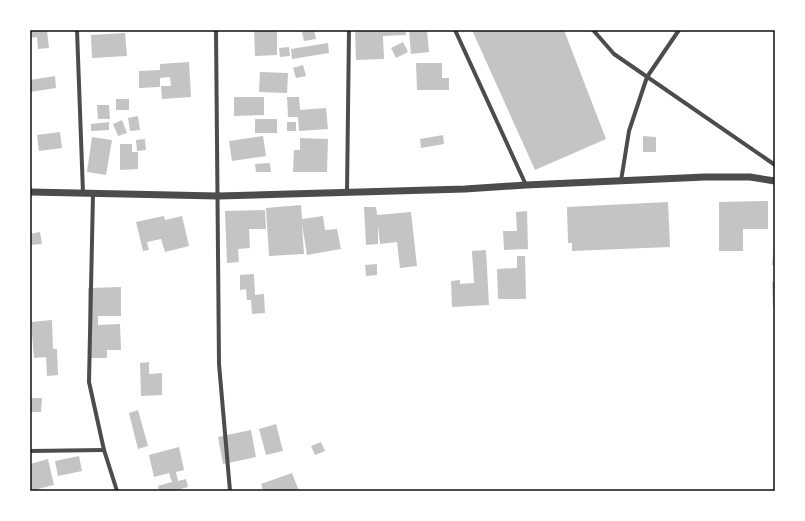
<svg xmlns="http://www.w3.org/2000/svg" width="805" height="521" font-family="Lato,sans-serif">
<rect width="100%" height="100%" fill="#fff"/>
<g fill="#c4c4c4">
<polygon points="30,30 47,30 49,48 38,49 37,37 30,38"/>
<polygon points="254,30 277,30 277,55 255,56"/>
<polygon points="314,30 316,39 304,41 302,32"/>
<polygon points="355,30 406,30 406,35 383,36 384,59 356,60"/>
<polygon points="409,30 427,30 429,52 411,54"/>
<polygon points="472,30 564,30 606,139 535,170"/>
<polygon points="125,33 127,56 92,58 91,35"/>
<polygon points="403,42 408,52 396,58 391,48"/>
<polygon points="328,43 329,53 292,59 291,49"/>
<polygon points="289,47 290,56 280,57 279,48"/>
<polygon points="189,62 191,97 162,99 161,86 171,86 170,77 160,78 160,87 139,88 139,71 160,70 160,64"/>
<polygon points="416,63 442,63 442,78 449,78 449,90 417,90"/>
<polygon points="303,65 306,76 296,78 293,68"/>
<polygon points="260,72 288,73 287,93 259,92"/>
<polygon points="55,76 56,88 30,92 30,80"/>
<polygon points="234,97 264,97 264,115 234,116"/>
<polygon points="287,97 299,97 300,110 326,108 328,129 299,131 298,117 288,117"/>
<rect x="116" y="99" width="13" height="11"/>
<polygon points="97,105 109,105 110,119 98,119"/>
<polygon points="138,116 140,130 130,131 128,118"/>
<rect x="255" y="119" width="22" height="14"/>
<polygon points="122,120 127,133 118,136 113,124"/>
<polygon points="109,122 109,130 91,131 91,124"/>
<rect x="287" y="122" width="9" height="9"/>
<polygon points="60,132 62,148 39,151 37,135"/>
<polygon points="443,135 444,144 421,148 420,139"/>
<polygon points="263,136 266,156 232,161 229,141"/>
<polygon points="643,136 656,137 656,152 643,152"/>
<polygon points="92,137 112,140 106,175 87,172"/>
<polygon points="300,138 328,139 327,172 293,172 294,150 300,150"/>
<polygon points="145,139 146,150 137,151 136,140"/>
<polygon points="120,144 132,144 132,152 138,152 138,169 120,170"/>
<polygon points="270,163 271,172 256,172 255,164"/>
<polygon points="768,201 768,229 743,229 743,251 719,251 719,202"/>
<polygon points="668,202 670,247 572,251 572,243 568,243 567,207"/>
<polygon points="301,205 302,219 323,216 325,230 337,229 341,249 307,255 302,224 304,254 269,256 266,208"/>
<polygon points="364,207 376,207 377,215 411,212 417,266 400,268 397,242 380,244 378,225 378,244 366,245"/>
<polygon points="265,210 266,229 249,229 250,248 238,249 239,262 227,263 225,211"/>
<polygon points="527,211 528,249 504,250 503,231 517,231 516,212"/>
<polygon points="164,216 165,220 182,216 189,246 165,252 161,239 147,242 149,250 143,251 136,222"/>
<polygon points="40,232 42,244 31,245 30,234"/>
<polygon points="774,247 775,247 775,265 772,265"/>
<polygon points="486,250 489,305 452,307 451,281 460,280 460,284 474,283 472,251"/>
<polygon points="517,256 525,256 526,299 498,299 497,269 517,268"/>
<polygon points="377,264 377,275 366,276 365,265"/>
<polygon points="254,274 255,295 264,294 265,313 252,314 251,300 247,300 246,289 240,290 240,275"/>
<polygon points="772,282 775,282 775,307 773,307"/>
<polygon points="121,287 121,316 98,316 98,325 120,324 121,350 107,350 107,358 89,358 88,288"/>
<polygon points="52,320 53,349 57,349 58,375 47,376 46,357 34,358 31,322"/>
<polygon points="149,362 149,374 162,373 162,395 141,396 140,363"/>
<polygon points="30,398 42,398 41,412 30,412"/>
<polygon points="138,410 148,446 138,449 129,413"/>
<polygon points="276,424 283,451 266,455 259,429"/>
<polygon points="251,430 256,457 223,464 218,437"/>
<polygon points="321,442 325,451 315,455 311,446"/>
<polygon points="179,447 184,470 176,472 178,481 186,479 188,487 173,491 159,491 158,486 172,482 169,473 154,477 149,455"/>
<polygon points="79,456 82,471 58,476 55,461"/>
<polygon points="48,459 54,485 38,489 38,491 30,491 30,464"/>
<polygon points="292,473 299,491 263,491 261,484"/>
</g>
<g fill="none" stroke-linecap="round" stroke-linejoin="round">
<g stroke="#4c4c4c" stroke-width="4">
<polyline points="77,30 83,193"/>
<polyline points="216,30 219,364 230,491"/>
<polyline points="455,30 526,185"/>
<polyline points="593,30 614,54 775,165"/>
<polyline points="621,181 629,131 647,77 679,30"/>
<polyline points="347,192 349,30"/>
<polyline points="93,194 89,382 104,450 117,491"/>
<polyline points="30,451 104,450"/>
</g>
<polyline stroke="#4c4c4c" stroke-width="7" points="30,192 218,196 465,189 526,185 705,177 750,177 775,181"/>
</g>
<rect width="805" height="521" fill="none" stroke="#ffffff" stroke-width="62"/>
<rect x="31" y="31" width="743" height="459" fill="none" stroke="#111" stroke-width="1.5"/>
</svg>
